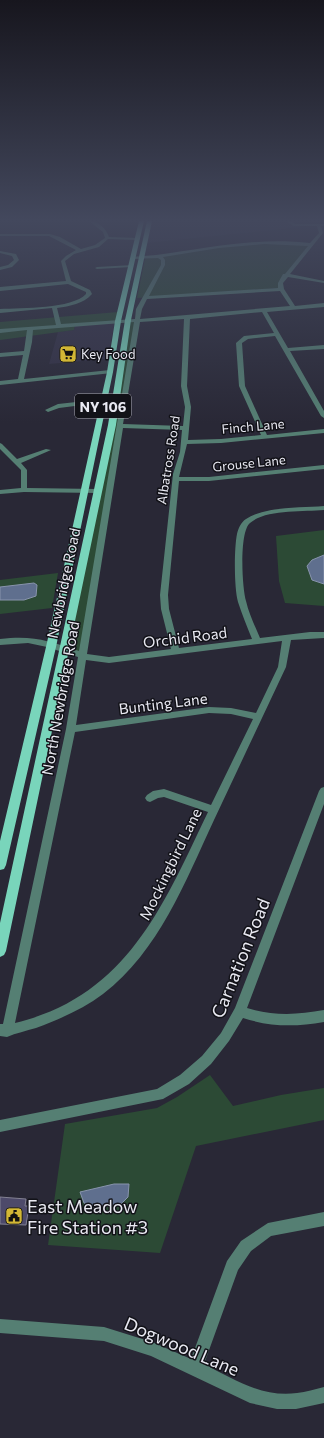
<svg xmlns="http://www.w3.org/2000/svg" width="324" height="1438" font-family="Commissioner,sans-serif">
<rect width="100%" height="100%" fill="#292836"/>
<g fill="#323044">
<polygon points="151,221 287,221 289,224 302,227 146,243"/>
<polygon points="115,322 107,359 49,364 58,332 74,330 75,325"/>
</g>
<g fill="#2c4a35">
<polygon points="253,242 310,245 279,282 279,288 137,298 145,259"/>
<polygon points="118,312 115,322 75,325 74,330 0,340 0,322"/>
<polygon points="130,321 136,321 81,655 67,650"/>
<polygon points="324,530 324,606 285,603 279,581 276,536"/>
<polygon points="58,573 52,608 0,614 0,580"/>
<polygon points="210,1075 233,1106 281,1095 324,1088 324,1120 196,1146 160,1253 48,1245 65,1124 157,1108 177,1097"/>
</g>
<g fill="#5f6f8e" stroke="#8894ac">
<polygon points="324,555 324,584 312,580 307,566 312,560"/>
<polygon points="34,583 37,585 36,596 24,600 0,600 0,587"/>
<polygon points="114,1184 129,1184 128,1197 121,1204 94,1208 84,1203 80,1192"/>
</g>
<polygon fill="#4d4a6a" stroke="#828192" points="0,1197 26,1199 25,1206 29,1206 26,1225 0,1224"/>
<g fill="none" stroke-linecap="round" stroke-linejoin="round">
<g fill="#557f73" fill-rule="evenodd">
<path d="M89,221C98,221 106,228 109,237L138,238L140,239L138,240L108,239L99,247L74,254L65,261L71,281L90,290L92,294C83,304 70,306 57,308L61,324L135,319L136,309L161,265V260L158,258L133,259L131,258V257C139,256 148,256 156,255C209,248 256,237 310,243L319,233L317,226H294L285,221H291L295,224H324V226H321L323,233L290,274L324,281V283L288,277L283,283L284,289L295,306L324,303V307L267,312L288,348L324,345V349L290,351L324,411V418L321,416L275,336L248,339L242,343L245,386L267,435L324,429V433L221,443L187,444L179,477H209L324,465V469L209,481H179L168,595L169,609L179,648L252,639C247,627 242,614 238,602C234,588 234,549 237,534C238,529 241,522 246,519C266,506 301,508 324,506V510C303,512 266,509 250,523C239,532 242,588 246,601C249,614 255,626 260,638L310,632H324V638L291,640L286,667C262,718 238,769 214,820C185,882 159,951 103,994C83,1009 60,1019 36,1028C26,1031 16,1033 7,1037L0,1036V1024H3L66,729L78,657L47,647L28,643L0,645V639C34,635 48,641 79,651L134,322L33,330L32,342L24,379L110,370L113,372L112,373L0,385V381L18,379L23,355L0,357V353L24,351L27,330L0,333V329L56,325L52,308L0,313V309C22,308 72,309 86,294V292L68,284L0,291V287L66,281L61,261L66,256L76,250L49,236H0V234H50L60,237L81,249L95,245L105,238L103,232ZM264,244L308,246L285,274H283L278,283V288L149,296L165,265V260L163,257L219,248ZM280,291L290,306L140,319L142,309L147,299ZM262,312L274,333L244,336L236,343L239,386L261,435L221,439L188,440L191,407L187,386L190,319ZM184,319L181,386L185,407L183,426L123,424L140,322ZM123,428L182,430L180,452L173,474L160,595L161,609L171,649L109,657L87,654ZM282,641L278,667L256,713L231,708L209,707L76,725L86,660L109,663ZM209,713L231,714L253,719L211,805L164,789L153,791L147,795L145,798L147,801L150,802L158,798L164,797L208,812C163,906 127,996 15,1023L75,732Z"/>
<polygon points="0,251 16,254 19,260 12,267 0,270 0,267 8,265 14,260 12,256 0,253"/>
<polygon points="133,265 133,267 131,267 97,269 95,268 97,267"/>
<polygon points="104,399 107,401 106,402 59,408 48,412 45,410 58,404"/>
<polygon points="0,443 2,444 17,459 46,449 51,450 21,463 27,470 27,488 98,489 101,491 98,493 24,492 0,494 0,490 21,488 21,470 0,449"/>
<path d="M324,787V804L247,1008C273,1016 297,1015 324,1010V1022C295,1027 271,1027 243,1018L229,1041L211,1064L189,1084L163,1099L0,1132V1120L157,1089L180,1075L202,1056L221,1033L235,1008L319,791L321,788Z"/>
<path d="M324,1212V1226L271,1236L251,1251L238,1270L204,1364C233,1379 263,1398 297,1393C306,1392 315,1389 324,1387V1403L296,1409H277L250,1403L151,1356L104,1341L0,1333V1319L104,1327L152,1342L191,1359L227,1261L241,1241L268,1223Z"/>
</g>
<g fill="#79d5bb" fill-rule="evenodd">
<polygon points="139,221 144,221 121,321 113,372 56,647 6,865 4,869 0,870 0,841 46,647 107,372 115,321"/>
<polygon points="147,221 152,221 131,320 116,425 6,951 4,955 0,957 0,923 108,425 125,320"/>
</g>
</g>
<linearGradient id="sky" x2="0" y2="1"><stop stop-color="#17161e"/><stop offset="0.52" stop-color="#43485d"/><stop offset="1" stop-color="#43485d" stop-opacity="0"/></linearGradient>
<rect width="324" height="423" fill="url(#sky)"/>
<defs>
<symbol id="supermarket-square" viewBox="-11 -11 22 22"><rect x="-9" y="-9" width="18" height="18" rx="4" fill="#d2b735" stroke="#121218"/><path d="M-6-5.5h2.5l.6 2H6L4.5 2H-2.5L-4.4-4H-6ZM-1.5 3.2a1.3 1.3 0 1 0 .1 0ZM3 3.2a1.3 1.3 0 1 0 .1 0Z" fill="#111"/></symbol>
<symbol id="civic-square" viewBox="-11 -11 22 22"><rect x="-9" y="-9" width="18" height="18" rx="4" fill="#d2b735" stroke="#121218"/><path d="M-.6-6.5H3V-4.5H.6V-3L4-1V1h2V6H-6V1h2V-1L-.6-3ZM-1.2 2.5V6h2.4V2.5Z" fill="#111"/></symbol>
</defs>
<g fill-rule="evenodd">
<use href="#supermarket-square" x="58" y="344" width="20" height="20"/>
<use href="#civic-square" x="4" y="1206" width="20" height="20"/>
</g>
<g text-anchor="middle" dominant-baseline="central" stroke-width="3" stroke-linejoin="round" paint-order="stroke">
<g font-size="13" fill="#e9e9f2" stroke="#121218" text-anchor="start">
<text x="81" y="354">Key Food</text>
</g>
<g font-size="13" fill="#e9e9f2" stroke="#121218">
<text transform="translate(253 426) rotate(-5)">Finch Lane</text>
<text transform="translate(168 460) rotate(-81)">Albatross Road</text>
<text transform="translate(249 463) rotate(-6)">Grouse Lane</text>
</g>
<rect fill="#121218" stroke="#a8a8b1" stroke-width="1" x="75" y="394" width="56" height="24" rx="3"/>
<g font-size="14" font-weight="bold" fill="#e9e9f2">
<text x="103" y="406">NY 106</text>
</g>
<g font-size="15" fill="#e9e9f2" stroke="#121218">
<text transform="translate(63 583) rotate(-78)">Newbridge Road</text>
<text transform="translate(185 637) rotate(-7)">Orchid Road</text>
<text transform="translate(60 698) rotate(-80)">North Newbridge Road</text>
<text transform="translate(163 703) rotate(-7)">Bunting Lane</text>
<text transform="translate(170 864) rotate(-64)">Mockingbird Lane</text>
</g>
<g font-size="18" fill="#e9e9f2" stroke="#121218">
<text transform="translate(240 958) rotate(-68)">Carnation Road</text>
<text transform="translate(182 1346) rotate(23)">Dogwood Lane</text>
</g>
<g font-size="18" fill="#e9e9f2" stroke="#121218" text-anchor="start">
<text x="27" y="1206">East Meadow<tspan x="27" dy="21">Fire Station #3</tspan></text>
</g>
</g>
</svg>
